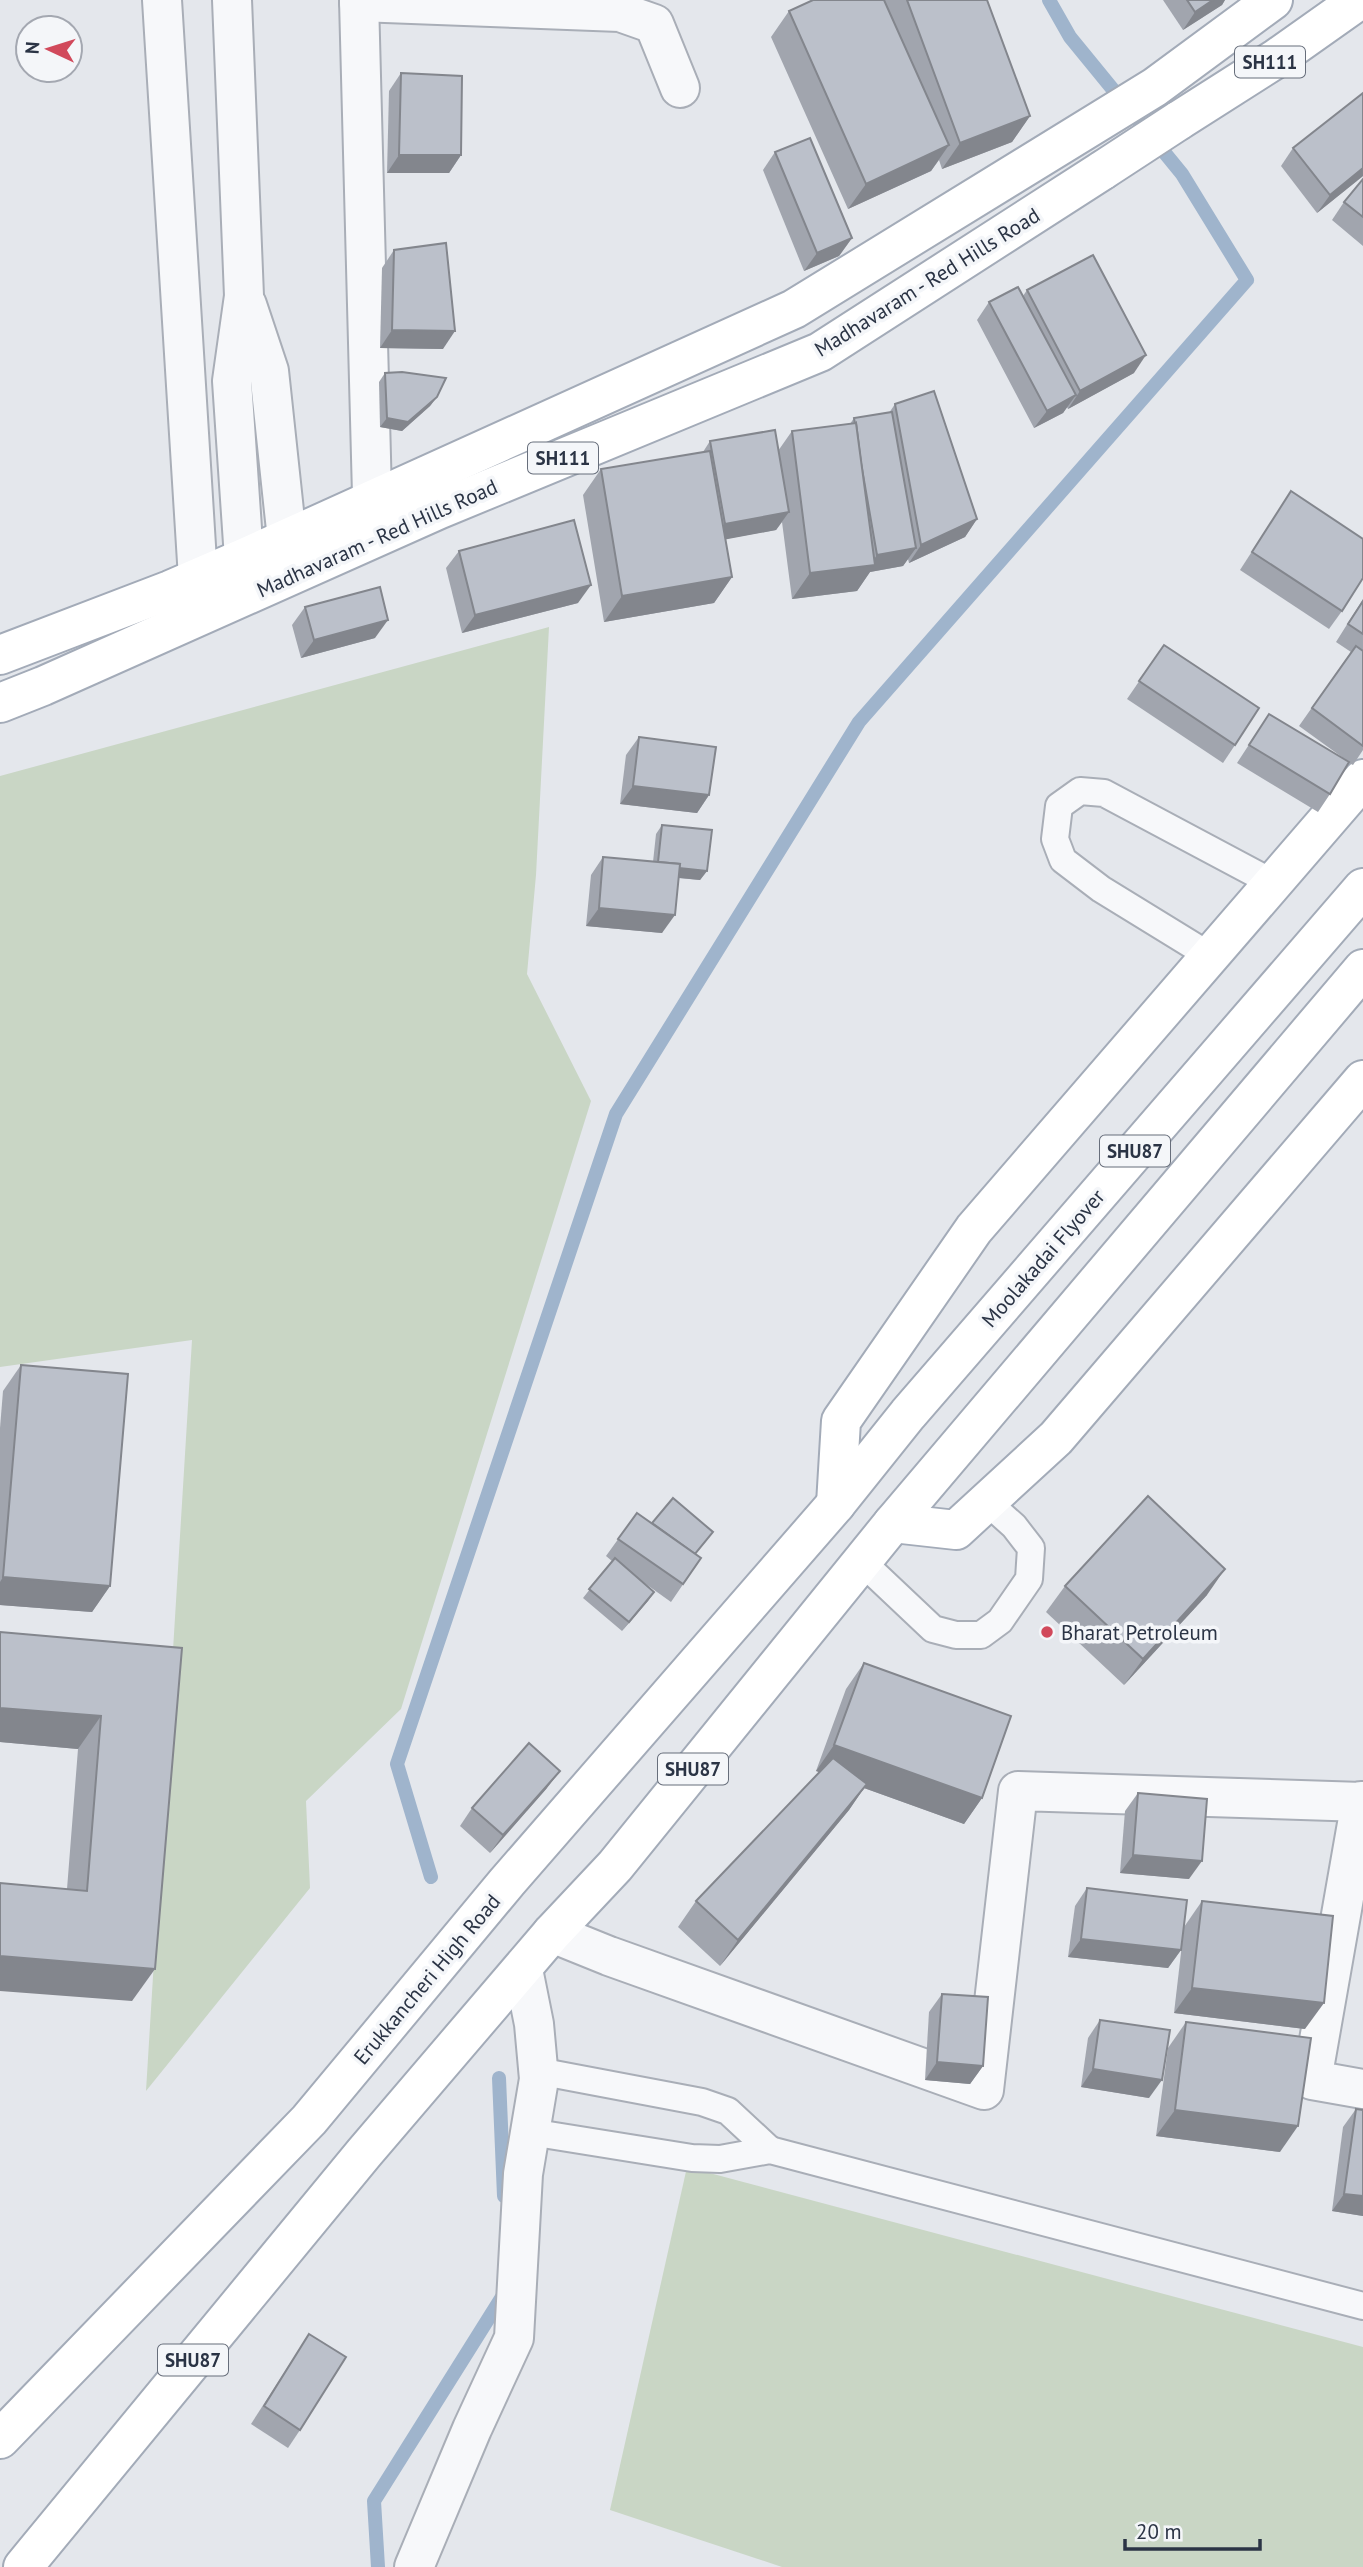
<svg xmlns="http://www.w3.org/2000/svg" width="1363" height="2567" font-family="'PT Sans',sans-serif">
<rect width="100%" height="100%" fill="#e4e7ec"/>
<g fill="#c9d6c5">
<polygon points="549,627 536,875 527,974 591,1101 401,1709 306,1801 310,1888 146,2091 192,1340 0,1367 0,776"/>
<polygon points="687,2167 1363,2347 1363,2567 782,2567 610,2510"/>
</g>
<g fill="none" stroke-linecap="round" stroke-linejoin="round">
<g stroke="#9fb4cc" stroke-width="14">
<polyline points="431,1877 397,1764 616,1114 859,722 1247,280 1182,174 1070,37 1049,0"/>
<polyline points="499,2078 504,2196"/>
<polyline points="378,2567 374,2501 507,2289"/>
</g>
<defs>
<g id="lane">
<polyline points="1210,956 1101,889 1063,860 1055,839 1059,806 1080,791 1104,793 1273,883"/>
<polyline points="861,1561 933,1629 956,1635 981,1635 1000,1621 1029,1579 1031,1548 1014,1526 986,1501"/>
<polyline points="538,2071 702,2102 728,2111 770,2150"/>
<polyline points="530,2132 692,2158 720,2159 770,2150 1363,2306"/>
</g>
<g id="street">
<polyline points="162,0 198,578"/>
<polyline points="232,0 244,296 232,381 244,558"/>
<polyline points="359,0 373,533"/>
<polyline points="359,2 620,12 654,24 680,88"/>
<polyline points="247,305 269,371 287,539"/>
<polyline points="1361,1801 1312,2080 1363,2089"/>
<polyline points="552,1933 609,1956 984,2090 1018,1791 1363,1802"/>
<polyline points="414,2567 472,2429 514,2338 523,2174 539,2079 534,2024 523,1969"/>
</g>
<g id="primary">
<polyline points="1178,121 1277,58 1359,0"/>
<polyline points="0,655 170,590 244,558 794,309 1155,87 1273,0"/>
<polyline points="0,703 43,686 440,509 820,352 1103,170"/>
<polyline points="836,1504 841,1421 974,1229 1363,779"/>
<polyline points="893,1523 956,1530 1056,1438 1363,1080"/>
<polyline points="0,2439 309,2120 507,1882 836,1504 908,1414 1363,888"/>
<polyline points="23,2567 364,2153 552,1933 615,1866 893,1523 1363,969"/>
</g>
</defs>
<use href="#lane" stroke="#a9aeb7" stroke-width="30"/>
<use href="#street" stroke="#a9aeb7" stroke-width="42"/>
<use href="#primary" stroke="#a3abb8" stroke-width="42"/>
<use href="#lane" stroke="#f7f8fa" stroke-width="26"/>
<use href="#street" stroke="#f7f8fa" stroke-width="38"/>
<use href="#primary" stroke="#fff" stroke-width="38"/>
<defs>
<polyline id="primary-bridge" points="1103,170 1178,121"/>
</defs>
<use href="#primary-bridge" stroke="#a3abb8" stroke-width="42" stroke-linecap="butt"/>
<use href="#primary-bridge" stroke="#fff" stroke-width="38"/>
</g>
<g fill="#a1a5ae">
<polygon points="813,0 987,0 1030,116 1012,142 942,169 939,160 931,171 848,209 771,37 789,11"/>
<polygon points="1163,0 1225,0 1222,5 1183,30"/>
<polygon points="401,73 461,155 449,173 387,173 389,91"/>
<polygon points="1363,93 1363,176 1317,213 1281,166 1293,148"/>
<polygon points="775,152 852,238 839,256 804,271 763,170"/>
<polygon points="1363,179 1363,246 1332,220 1344,202"/>
<polygon points="394,250 443,349 380,348 382,268"/>
<polygon points="1027,290 1134,373 1068,409 1067,407 1063,413 1034,428 977,320 989,302 1023,296"/>
<polygon points="385,373 437,397 430,406 402,431 380,427 379,382"/>
<polygon points="895,404 977,519 965,537 909,563 908,559 903,566 870,572 857,591 792,599 782,522 776,530 725,539 732,577 714,603 604,622 583,495 601,469 703,452 710,441 778,451 792,431 850,424 854,418 889,413"/>
<polygon points="1291,491 1342,611 1329,629 1240,570"/>
<polygon points="459,551 578,603 462,633 446,568"/>
<polygon points="1363,599 1363,750 1353,765 1349,763 1330,794 1318,812 1237,763 1269,714 1346,760 1299,726 1351,652 1336,642"/>
<polygon points="305,607 375,638 301,658 292,625"/>
<polygon points="1164,645 1235,745 1223,763 1127,699"/>
<polygon points="639,737 709,795 697,813 620,804 626,755"/>
<polygon points="662,825 707,871 700,880 678,878 662,933 586,926 591,875 603,857 653,862 656,834"/>
<polygon points="21,1365 110,1586 92,1612 0,1605 0,1428 3,1391"/>
<polygon points="637,1513 652,1523 713,1532 695,1554 701,1558 671,1602 643,1582 654,1592 622,1631 583,1598 612,1561 606,1556"/>
<polygon points="1065,1586 1207,1595 1124,1685 1046,1612"/>
<polygon points="0,1632 182,1648 132,2001 67,1889 78,1749 0,1742"/>
<polygon points="864,1663 982,1798 964,1824 864,1788 849,1810 720,1966 678,1927 696,1901 820,1772 816,1771 846,1689"/>
<polygon points="547,1788 490,1853 460,1826 472,1808"/>
<polygon points="1138,1793 1189,1879 1120,1873 1125,1811"/>
<polygon points="1087,1888 1181,1950 1168,1968 1068,1957 1075,1906"/>
<polygon points="1202,1901 1305,2029 1174,2013 1184,1927"/>
<polygon points="942,1994 983,2066 970,2084 925,2080 929,2012"/>
<polygon points="1100,2020 1149,2098 1081,2087 1088,2038"/>
<polygon points="1186,2022 1280,2152 1156,2136 1168,2048"/>
<polygon points="1356,2109 1363,2110 1363,2216 1332,2211 1343,2127"/>
<polygon points="309,2334 300,2430 288,2448 251,2424"/>
</g>
<g fill="#83868d">
<polygon points="1213,0 1225,0 1222,5 1183,30 1195,12"/>
<polygon points="1030,116 1012,142 942,169 960,143"/>
<polygon points="949,145 931,171 848,209 866,184"/>
<polygon points="399,155 461,155 449,173 387,173"/>
<polygon points="1363,168 1363,176 1317,213 1330,195"/>
<polygon points="852,238 839,256 804,271 817,253"/>
<polygon points="392,330 455,331 443,349 380,348"/>
<polygon points="1146,355 1134,373 1068,409 1080,391"/>
<polygon points="1076,395 1063,413 1034,428 1047,411"/>
<polygon points="437,397 430,406 402,431 380,427 387,418"/>
<polygon points="789,512 776,530 712,542 725,524"/>
<polygon points="977,519 965,537 909,563 921,545"/>
<polygon points="916,548 903,566 870,572 857,591 792,599 810,573 870,565 877,555"/>
<polygon points="732,577 714,603 604,622 622,596"/>
<polygon points="591,585 578,603 462,633 475,615"/>
<polygon points="388,620 375,638 301,658 314,640"/>
<polygon points="633,786 709,795 697,813 620,804"/>
<polygon points="658,865 707,871 700,880 651,875"/>
<polygon points="599,908 675,915 662,933 586,926"/>
<polygon points="1225,1569 1207,1595 1124,1685 1143,1659"/>
<polygon points="3,1577 110,1586 92,1612 0,1605 0,1582"/>
<polygon points="654,1592 648,1601 622,1631 629,1622"/>
<polygon points="0,1708 101,1716 78,1749 0,1742"/>
<polygon points="834,1745 982,1798 964,1824 864,1788 849,1810 720,1966 738,1940 863,1788 816,1771"/>
<polygon points="560,1771 547,1788 490,1853 503,1835"/>
<polygon points="1133,1855 1202,1861 1189,1879 1120,1873"/>
<polygon points="1081,1939 1181,1950 1168,1968 1068,1957"/>
<polygon points="0,1956 155,1969 132,2001 0,1991"/>
<polygon points="1192,1988 1324,2003 1305,2029 1174,2013"/>
<polygon points="937,2062 983,2066 970,2084 925,2080"/>
<polygon points="1093,2069 1162,2080 1149,2098 1081,2087"/>
<polygon points="1175,2110 1298,2126 1280,2152 1156,2136"/>
<polygon points="1344,2194 1363,2196 1363,2216 1332,2211"/>
</g>
<g fill="#bbc0ca" stroke="#83868d" stroke-width="2">
<polygon points="813,0 884,0 949,145 866,184 789,11"/>
<polygon points="907,0 987,0 1030,116 960,143"/>
<polygon points="1187,0 1213,0 1195,12"/>
<polygon points="401,73 462,76 461,155 399,155"/>
<polygon points="1363,93 1363,168 1330,195 1293,148"/>
<polygon points="810,138 852,238 817,253 775,152"/>
<polygon points="1363,179 1363,217 1344,202"/>
<polygon points="446,243 455,331 392,330 394,250"/>
<polygon points="1093,255 1146,355 1080,391 1027,290"/>
<polygon points="1018,287 1076,395 1047,411 989,302"/>
<polygon points="402,372 446,378 437,397 408,422 387,418 385,373"/>
<polygon points="934,391 977,519 921,545 895,404"/>
<polygon points="892,412 916,548 877,555 861,463 856,423 855,424 854,418"/>
<polygon points="856,423 875,565 810,573 792,431"/>
<polygon points="775,430 789,512 725,524 710,441"/>
<polygon points="710,451 732,577 622,596 601,469"/>
<polygon points="1291,491 1363,539 1363,578 1342,611 1252,552"/>
<polygon points="574,520 591,585 475,615 459,551"/>
<polygon points="380,587 388,620 314,640 305,607"/>
<polygon points="1363,601 1363,634 1348,624"/>
<polygon points="1164,645 1259,708 1235,745 1139,681"/>
<polygon points="1356,646 1363,651 1363,746 1312,708"/>
<polygon points="1269,714 1349,762 1330,794 1249,745"/>
<polygon points="639,737 716,747 709,795 633,786"/>
<polygon points="662,825 712,830 707,871 679,868 680,864 658,862"/>
<polygon points="603,857 680,864 675,915 599,908"/>
<polygon points="21,1365 128,1374 110,1586 3,1577"/>
<polygon points="1148,1496 1225,1569 1143,1659 1065,1586"/>
<polygon points="673,1498 713,1532 695,1554 652,1523"/>
<polygon points="637,1513 701,1558 683,1584 618,1539"/>
<polygon points="615,1558 654,1592 629,1622 589,1589"/>
<polygon points="0,1632 182,1648 155,1969 0,1956 0,1883 87,1891 101,1716 0,1708"/>
<polygon points="864,1663 1011,1716 982,1798 834,1745"/>
<polygon points="529,1743 560,1771 503,1835 472,1808"/>
<polygon points="833,1758 867,1784 738,1940 696,1901"/>
<polygon points="1138,1793 1207,1799 1202,1861 1133,1855"/>
<polygon points="1087,1888 1187,1900 1181,1950 1081,1939"/>
<polygon points="1202,1901 1333,1916 1324,2003 1192,1988"/>
<polygon points="942,1994 988,1997 983,2066 937,2062"/>
<polygon points="1100,2020 1170,2030 1162,2080 1093,2069"/>
<polygon points="1186,2022 1311,2038 1298,2126 1175,2110"/>
<polygon points="1356,2109 1363,2110 1363,2196 1344,2194"/>
<polygon points="309,2334 346,2357 300,2430 264,2406"/>
</g>
<circle fill="#d1495b" stroke="#f4f6f9" stroke-width="2.5" cx="1047" cy="1632" r="7"/>
<g text-anchor="middle" dominant-baseline="central" stroke-width="7" stroke-linejoin="round" paint-order="stroke">
<g fill="#f4f6f9" stroke="#676e7b" stroke-width="2">
<rect x="1235" y="46.5" width="70" height="31" rx="5"/>
<rect x="528" y="442.5" width="70" height="31" rx="5"/>
<rect x="1100" y="1135.5" width="70" height="31" rx="5"/>
<rect x="658" y="1753.5" width="70" height="31" rx="5"/>
<rect x="158" y="2344.5" width="70" height="31" rx="5"/>
</g>
<g font-size="19" font-weight="bold" fill="#2b3445">
<text x="1270" y="62">SH111</text>
<text x="563" y="458">SH111</text>
<text x="1135" y="1151">SHU87</text>
<text x="693" y="1769">SHU87</text>
<text x="193" y="2360">SHU87</text>
</g>
<g font-size="21" fill="#2b3445" stroke="#f4f6f9">
<text transform="translate(927 282) rotate(-32)">Madhavaram - Red Hills Road</text>
<text transform="translate(377 538) rotate(-24)">Madhavaram - Red Hills Road</text>
<text transform="translate(1043 1258) rotate(-49)">Moolakadai Flyover</text>
<text transform="translate(427 1979) rotate(-50)">Erukkancheri High Road</text>
</g>
<g font-size="21" fill="#2b3445" stroke="#f4f6f9" text-anchor="start">
<text x="1061" y="1632">Bharat Petroleum</text>
</g>
</g>
<g transform="translate(49 49) rotate(274)"><circle r="33" fill="#f4f6f9" stroke="#a4a8b1" stroke-width="2"/>
<path d="M0-5L12 26L0 18L-12 26Z" fill="#d1495b"/>
<text y="-10" font-size="19" font-weight="bold" text-anchor="middle" fill="#2b3445">N</text>
</g>
<path d="M1125 2539v10h135v-10" fill="none" stroke="#2b3445" stroke-width="3.5"/>
<text x="1136" y="2539" font-size="21" fill="#2b3445" stroke="#f4f6f9" stroke-width="5" paint-order="stroke">20 m</text>
</svg>
